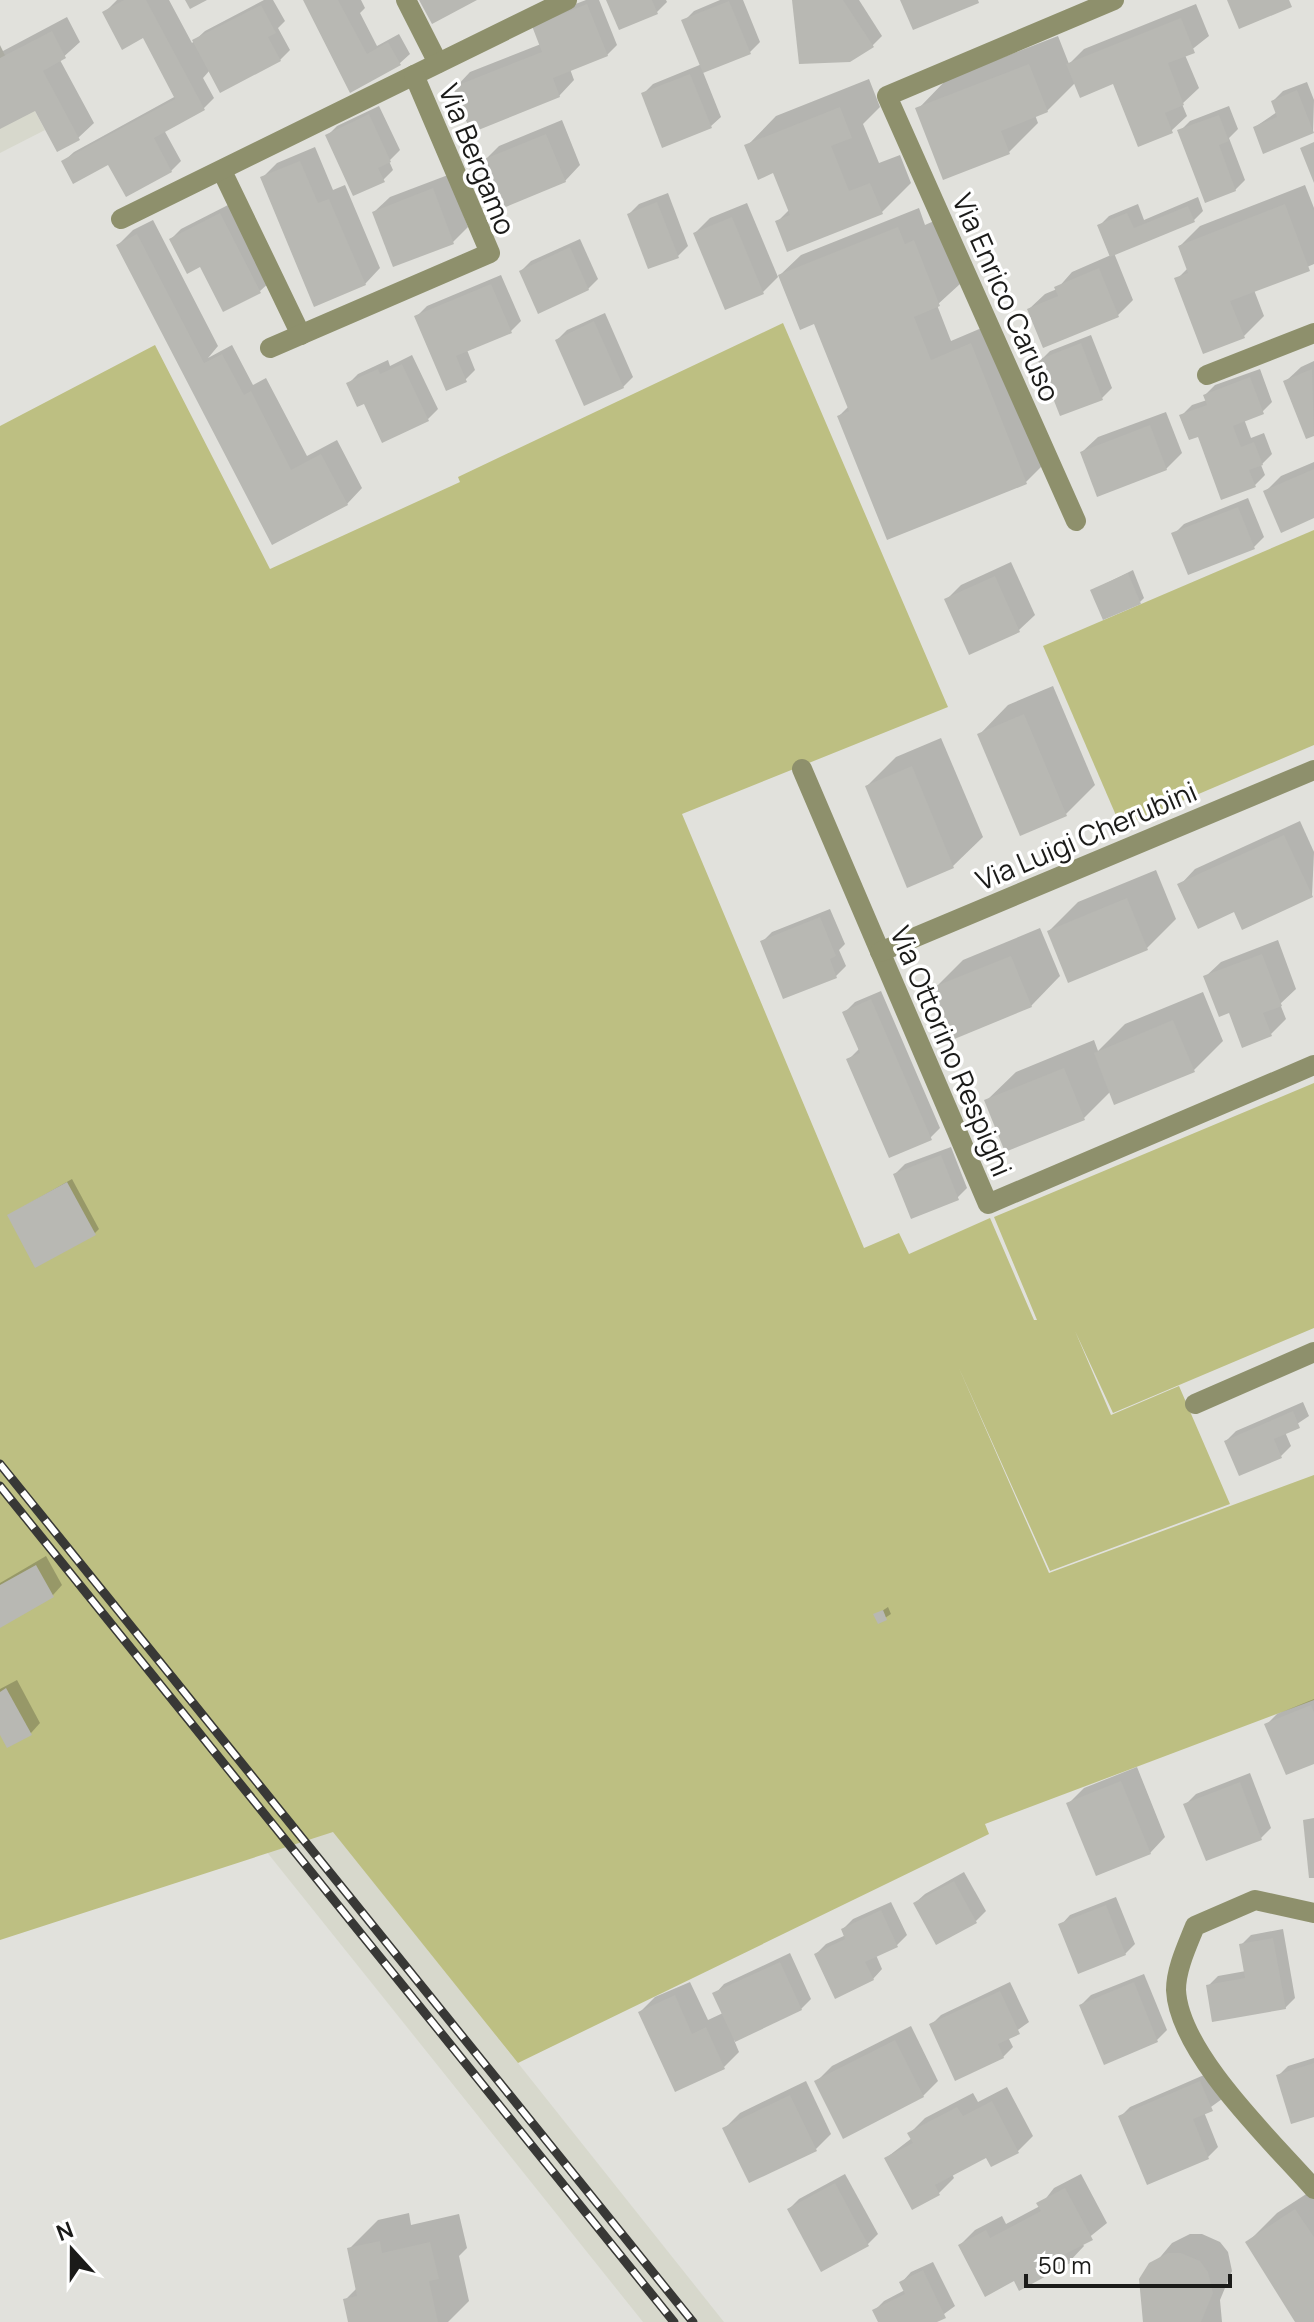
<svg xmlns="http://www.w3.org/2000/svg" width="1314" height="2322" font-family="Manrope,sans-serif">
<rect width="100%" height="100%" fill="#e1e1dc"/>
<g fill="#d7d8cc">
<polygon points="0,46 45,130 0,153"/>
<polygon points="0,1423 334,1832 724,2322 643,2322 34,1561"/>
</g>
<g fill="#bdbf82">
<polygon points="783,323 948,707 682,814 864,1248 899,1233 909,1254 990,1218 1034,1320 1037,1320 994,1217 1314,1083 1314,1328 1113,1413 1075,1331 1111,1415 1179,1386 1230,1504 1050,1571 958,1366 1049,1573 1314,1475 1314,1700 985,1824 989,1834 518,2063 333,1832 0,1940 0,426 155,345 270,569 460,482 458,477"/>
<polygon points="1314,530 1314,745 1121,827 1043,646"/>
</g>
<g fill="#0003">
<polygon points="117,0 169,0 192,43 205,31 264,0 273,0 285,21 278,28 290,50 280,60 210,70 203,78 214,98 204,108 164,130 181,161 171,171 127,195 109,162 64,161 74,152 176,96 143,36 105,12"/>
<polygon points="304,0 361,0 365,8 360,13 377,46 399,34 410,54 400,63 351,90"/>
<polygon points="586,0 599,0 617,45 607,55 570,69 574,80 559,96 455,88 470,72 541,44 544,16"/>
<polygon points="609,0 666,0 667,2 657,12 620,27"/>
<polygon points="720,0 743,0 760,42 750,52 703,72 721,117 711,126 643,94 653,84 702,64 684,21 694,11"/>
<polygon points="794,0 859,0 882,36 872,46"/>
<polygon points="1196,4 1209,36 1185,55 1199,88 1182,104 1187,116 1171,131 1114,82 1076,82 1047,111 1035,115 1038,123 1009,152 918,109 947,79 1058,36 1069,64 1084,49"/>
<polygon points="67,17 80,42 60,60 94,123 78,138 36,108 0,127 0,45 3,51"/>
<polygon points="869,79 880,107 863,124 879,163 900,155 911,183 882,212 777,222 790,209 774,171 747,146 776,116"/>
<polygon points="1307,82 1314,100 1313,132 1255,127 1277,112 1273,101 1283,91"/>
<polygon points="379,106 400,150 389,161 393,170 383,180 327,136 337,126"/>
<polygon points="1229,106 1238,129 1229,138 1245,180 1235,190 1180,131 1190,121"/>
<polygon points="562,120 580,165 565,181 484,161 499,146"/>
<polygon points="315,147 333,190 345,185 380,268 365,284 262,178 277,163"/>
<polygon points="448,175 468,227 453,242 374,212 390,197"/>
<polygon points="1305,185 1314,208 1314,264 1254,290 1264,316 1244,336 1177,279 1188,268 1180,246 1200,226"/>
<polygon points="668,193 688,246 678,256 629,214 639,204"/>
<polygon points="1198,197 1203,211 1194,220 1114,253 1133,300 1118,315 1029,309 1045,294 1057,289 1072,272 1111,255 1099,226 1109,216 1138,204 1144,220"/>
<polygon points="747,203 778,277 763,292 695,233 710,218"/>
<polygon points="230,204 270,282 260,291 200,264 171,239 181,229"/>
<polygon points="919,208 925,225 934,221 960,284 937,305 951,341 991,324 1046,462 1026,482 839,416 849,406 815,322 780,275 801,255"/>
<polygon points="153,220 218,346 208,358 232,345 253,385 266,378 307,456 337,440 362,488 347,504 273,542 118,245 133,230"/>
<polygon points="580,239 598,279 588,289 521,271 531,261"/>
<polygon points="501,275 521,321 511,331 467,350 475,370 465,380 417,316 427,306"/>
<polygon points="605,313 633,377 623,387 557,340 567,330"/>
<polygon points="1091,335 1112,388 1102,398 1040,361 1050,351"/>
<polygon points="412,355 438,409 428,419 365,401 348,384 358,374 388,360 390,366"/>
<polygon points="1314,361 1314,433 1307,436 1285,382 1301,367"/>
<polygon points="1260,369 1272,402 1262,412 1244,419 1251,438 1264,433 1272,454 1261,465 1265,475 1255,485 1182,415 1192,405 1207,400 1205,395 1215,385"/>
<polygon points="1166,412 1182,453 1166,469 1082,452 1098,437"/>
<polygon points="1314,462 1314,516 1265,492 1281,476"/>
<polygon points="1248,498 1264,537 1254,547 1174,534 1184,524"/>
<polygon points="1011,562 1035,615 1019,630 970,652 946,600 961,585"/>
<polygon points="1133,570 1144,598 1140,602 1093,590"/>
<polygon points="1053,686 1095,785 1066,814 979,735 1008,705"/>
<polygon points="941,738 983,837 953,866 909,885 867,786 896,757"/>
<polygon points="1300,821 1314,852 1312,896 1235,910 1180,885 1195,869"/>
<polygon points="1156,870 1176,919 1147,948 1049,931 1078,902"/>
<polygon points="830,909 845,944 839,950 846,966 836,976 762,942 772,932"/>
<polygon points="1040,928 1060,976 1031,1006 934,989 963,960"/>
<polygon points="1278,940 1296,989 1280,1004 1286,1019 1271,1034 1230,1010 1205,977 1221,962"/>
<polygon points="881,991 940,1128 930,1138 849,1059 859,1049 845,1012 855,1002"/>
<polygon points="1203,992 1223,1041 1194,1070 1111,1091 1084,1118 986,1101 1016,1072 1094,1040 1098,1051 1125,1024"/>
<polygon points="951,1147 967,1188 957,1198 895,1174 905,1164"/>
<polygon points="72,1179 99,1229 95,1233 9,1215"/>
<polygon points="1303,1402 1309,1416 1285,1432 1291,1446 1281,1456 1226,1441 1236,1431"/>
<polygon points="46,1556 62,1585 53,1595 0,1625 0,1583"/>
<polygon points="888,1607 891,1614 879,1622 876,1615"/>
<polygon points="17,1680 40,1723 31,1733 0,1732 0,1689"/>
<polygon points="1314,1699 1314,1761 1267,1724 1277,1714"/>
<polygon points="1137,1767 1165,1837 1150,1853 1068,1804 1084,1788"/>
<polygon points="1250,1773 1271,1828 1261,1838 1186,1804 1196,1794"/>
<polygon points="964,1872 986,1911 976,1921 915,1903 925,1894"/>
<polygon points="1116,1897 1135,1944 1125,1954 1061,1925 1070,1915"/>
<polygon points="891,1902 907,1935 897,1945 876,1955 882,1969 873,1979 816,1954 826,1944 846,1935 843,1929 853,1919"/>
<polygon points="1283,1929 1295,1998 1285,2008 1208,1986 1218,1976 1246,1971 1241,1945 1251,1935"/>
<polygon points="790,1953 811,1999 801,2009 734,2040 739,2052 724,2067 640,2012 655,1997 690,1982 708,2020 723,2013 715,1994 724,1984"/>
<polygon points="1144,1974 1167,2030 1157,2040 1081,2005 1091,1995"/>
<polygon points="1010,1982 1029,2022 1008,2037 1013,2047 1003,2057 931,2025 941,2015"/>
<polygon points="911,2026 938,2081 923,2096 816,2082 832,2066"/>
<polygon points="1314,2058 1314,2115 1278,2076 1288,2066"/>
<polygon points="1211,2072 1222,2099 1204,2112 1218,2147 1208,2157 1148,2183 1120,2117 1130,2107"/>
<polygon points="806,2081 831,2134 816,2149 725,2128 740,2113"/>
<polygon points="1007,2087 1033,2136 1018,2151 987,2155 952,2174 954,2178 939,2193 912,2207 886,2158 912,2138 910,2133 925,2118 973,2093 978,2102"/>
<polygon points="845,2174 878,2234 868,2244 822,2269 789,2209 799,2199"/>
<polygon points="1081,2174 1107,2223 1082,2243 1084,2246 1069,2262 1015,2279 960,2245 975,2230 1002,2216 1006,2224 1040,2206 1054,2188"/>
<polygon points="1314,2189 1314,2322 1297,2322 1248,2242 1277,2213"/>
<polygon points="409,2213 411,2225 459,2214 467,2248 459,2256 469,2301 448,2322 350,2322 345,2300 358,2287 349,2249 378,2220"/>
<polygon points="1190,2234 1202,2234 1220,2242 1228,2252 1232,2271 1220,2300 1222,2322 1145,2322 1141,2280 1172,2243"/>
<polygon points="933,2262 955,2306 933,2322 880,2322 874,2311 884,2301 905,2290 902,2282 911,2272"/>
</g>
<g fill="#b8b8b3">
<polygon points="124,0 146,0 205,110 154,138 172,172 126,197 108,165 73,184 61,161 175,99 143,38 122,50 102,12"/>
<polygon points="185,0 207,0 190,9"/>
<polygon points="303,0 338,0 367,54 388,42 401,65 350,93"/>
<polygon points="419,0 477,0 432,24"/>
<polygon points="606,0 652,0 658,14 619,30"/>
<polygon points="792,0 843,0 874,47 850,62 799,64"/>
<polygon points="900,0 978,0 979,3 913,30"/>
<polygon points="1227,0 1289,0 1292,7 1239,29"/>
<polygon points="729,1 751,54 703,73 681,20"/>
<polygon points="587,4 608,56 553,78 560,97 471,133 453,87 542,52 532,26"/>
<polygon points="261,5 276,33 268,37 281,61 220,93 192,40"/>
<polygon points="1181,18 1195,53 1168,63 1184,105 1165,113 1173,133 1138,147 1113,84 1080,98 1066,64"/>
<polygon points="52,31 66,58 43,71 80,140 57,152 35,111 0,129 0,58"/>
<polygon points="1029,64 1048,112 1001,131 1010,154 943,180 915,108"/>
<polygon points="690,74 712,128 662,148 641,93"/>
<polygon points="1297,90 1314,133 1263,154 1253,127 1277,117 1271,101"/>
<polygon points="840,107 852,138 831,146 849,191 870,183 883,214 787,252 775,221 790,215 773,173 758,180 744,145"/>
<polygon points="369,114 391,162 378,168 385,182 353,196 325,135"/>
<polygon points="1219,115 1229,141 1219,145 1236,191 1205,203 1177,130"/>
<polygon points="546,134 566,182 501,209 482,160"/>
<polygon points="1314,142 1314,183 1300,148"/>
<polygon points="300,161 318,203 329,199 366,285 314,307 260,177"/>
<polygon points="433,188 454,244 393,267 372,212"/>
<polygon points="657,202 679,258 648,269 627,214"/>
<polygon points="1285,204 1310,271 1230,301 1245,338 1203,354 1174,278 1188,273 1178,246"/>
<polygon points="1188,206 1195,222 1110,257 1097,225 1127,213 1134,228"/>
<polygon points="220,213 261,293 223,312 200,267 187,274 169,239"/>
<polygon points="732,217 764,294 725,310 693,233"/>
<polygon points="898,227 905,244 914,240 940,306 914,317 931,360 971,343 1027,484 887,540 837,416 849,411 814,324 800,330 778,275"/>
<polygon points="137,234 204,363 222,354 244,395 251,391 291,470 321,454 348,505 272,545 116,245"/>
<polygon points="570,247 589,290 538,314 519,271"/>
<polygon points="1099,268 1119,317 1043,348 1027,309 1058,296 1054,287"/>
<polygon points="491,284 512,333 456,356 467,382 446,391 414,316"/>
<polygon points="594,321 624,388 584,406 555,340"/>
<polygon points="1081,343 1103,400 1060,416 1038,360"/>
<polygon points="402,364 429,421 382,443 364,404 357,407 346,383 378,369 380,374"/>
<polygon points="1312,369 1314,436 1306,439 1283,381"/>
<polygon points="1250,377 1264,414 1233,426 1241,447 1254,442 1263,465 1249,470 1256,487 1221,500 1198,437 1189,440 1179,415 1207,405 1203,395"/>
<polygon points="1150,425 1167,470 1097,497 1080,452"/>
<polygon points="1314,469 1314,518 1281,533 1263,491"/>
<polygon points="1238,507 1255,549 1188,575 1171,533"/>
<polygon points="1128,573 1141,604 1103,620 1090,590"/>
<polygon points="995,576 1020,632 969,655 944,599"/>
<polygon points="1024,714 1067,816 1020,836 977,734"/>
<polygon points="912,766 954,868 907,888 865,786"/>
<polygon points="1284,835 1313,897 1242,930 1234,912 1198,929 1177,884"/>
<polygon points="1127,898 1148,950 1068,983 1047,931"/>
<polygon points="820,917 836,956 830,959 837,978 783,999 760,941"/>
<polygon points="1262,954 1282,1006 1263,1013 1272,1036 1242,1048 1229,1013 1219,1017 1203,976"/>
<polygon points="1011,956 1032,1007 952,1040 931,988"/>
<polygon points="871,999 932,1140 889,1158 846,1059 860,1053 842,1012"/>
<polygon points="1173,1020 1195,1072 1114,1105 1094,1053"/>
<polygon points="1064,1068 1085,1120 1005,1152 984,1100"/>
<polygon points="941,1155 959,1200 911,1219 893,1174"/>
<polygon points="67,1182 96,1235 35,1268 7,1215"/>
<polygon points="1293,1411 1300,1428 1274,1439 1282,1458 1239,1476 1224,1441"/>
<polygon points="36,1565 54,1597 0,1628 0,1585"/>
<polygon points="883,1610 887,1620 878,1624 873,1614"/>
<polygon points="6,1688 32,1735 7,1748 0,1735 0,1692"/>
<polygon points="1311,1705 1314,1713 1314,1764 1286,1775 1264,1724"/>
<polygon points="1121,1781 1151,1854 1096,1876 1066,1803"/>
<polygon points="1240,1782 1262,1840 1206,1861 1183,1804"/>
<polygon points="1314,1818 1314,1878 1309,1878 1303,1820"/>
<polygon points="954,1881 977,1923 936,1945 913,1903"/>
<polygon points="1106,1905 1126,1955 1078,1974 1058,1924"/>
<polygon points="881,1910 898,1947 865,1962 874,1980 835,1999 814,1954 845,1939 841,1929"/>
<polygon points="1273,1938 1286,2009 1212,2022 1206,1985 1245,1978 1239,1944"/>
<polygon points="780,1962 802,2010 735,2042 712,1993"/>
<polygon points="1134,1982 1158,2042 1104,2065 1079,2005"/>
<polygon points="1000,1991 1020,2034 998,2044 1004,2058 955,2081 929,2024"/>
<polygon points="675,1995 692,2034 706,2027 725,2069 675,2092 638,2012"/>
<polygon points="895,2040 924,2097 843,2139 814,2081"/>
<polygon points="1314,2063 1314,2117 1291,2124 1276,2075"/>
<polygon points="1200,2081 1213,2111 1193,2119 1209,2159 1147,2185 1118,2116"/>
<polygon points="790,2095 817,2151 749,2183 722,2128"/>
<polygon points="992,2101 1019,2153 991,2167 986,2158 935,2185 940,2195 912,2210 884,2158 913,2143 907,2133 957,2107 963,2116"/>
<polygon points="835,2183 869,2246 821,2272 787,2209"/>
<polygon points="1065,2188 1093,2240 1065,2254 1070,2263 1019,2291 1014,2281 985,2297 958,2245 986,2230 990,2238 1041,2211 1036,2203"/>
<polygon points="1295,2209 1314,2237 1314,2322 1295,2322 1245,2242"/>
<polygon points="380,2241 382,2253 430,2242 439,2279 429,2281 438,2322 348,2322 343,2299 357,2296 347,2248"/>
<polygon points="1168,2253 1181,2253 1200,2261 1208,2272 1213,2293 1201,2322 1143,2322 1139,2279 1149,2263"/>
<polygon points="923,2270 946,2318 937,2322 878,2322 872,2310 905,2294 899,2282"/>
</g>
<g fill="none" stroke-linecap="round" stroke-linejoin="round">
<g stroke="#8e906c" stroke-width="20">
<polyline points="406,0 438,63"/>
<polyline points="222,171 301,335"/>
<polyline points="121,219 567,0"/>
<polyline points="270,348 490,253 414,75"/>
<polyline points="1207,375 1314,333"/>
<polyline points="1076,521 887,96 1114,0"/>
<polyline points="802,769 988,1204 1314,1065"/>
<polyline points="880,952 1314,770"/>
<polyline points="1195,1404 1314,1352"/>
<path d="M1314,1913L1255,1900L1195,1926C1187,1946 1176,1969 1176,1990C1179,2054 1273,2142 1314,2189"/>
</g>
<defs>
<g id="rail">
<polyline points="0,1464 693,2322"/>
<polyline points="0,1486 674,2322"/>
</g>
</defs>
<use href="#rail" stroke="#383836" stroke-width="9"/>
<use href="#rail" stroke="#fff" stroke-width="6" stroke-dasharray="18" stroke-linecap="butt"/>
</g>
<g text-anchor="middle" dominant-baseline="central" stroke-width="7" stroke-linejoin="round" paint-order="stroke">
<g font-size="28" fill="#1b1b19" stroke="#fff">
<text transform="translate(478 159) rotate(68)">Via Bergamo</text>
<text transform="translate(1007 297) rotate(66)">Via Enrico Caruso</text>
<text transform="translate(1086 835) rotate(-23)">Via Luigi Cherubini</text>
<text transform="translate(952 1051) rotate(67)">Via Ottorino Respighi</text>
</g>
</g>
<g transform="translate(72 2250) rotate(339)" stroke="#ffffff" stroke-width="6" paint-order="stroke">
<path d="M0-6L14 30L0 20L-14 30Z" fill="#1b1b19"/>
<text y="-12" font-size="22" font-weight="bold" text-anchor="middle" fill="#1b1b19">N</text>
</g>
<path d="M1026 2274v12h204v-12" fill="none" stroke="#1b1b19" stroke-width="4"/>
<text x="1038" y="2274" font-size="24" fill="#1b1b19" stroke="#ffffff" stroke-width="6" paint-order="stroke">50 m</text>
</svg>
